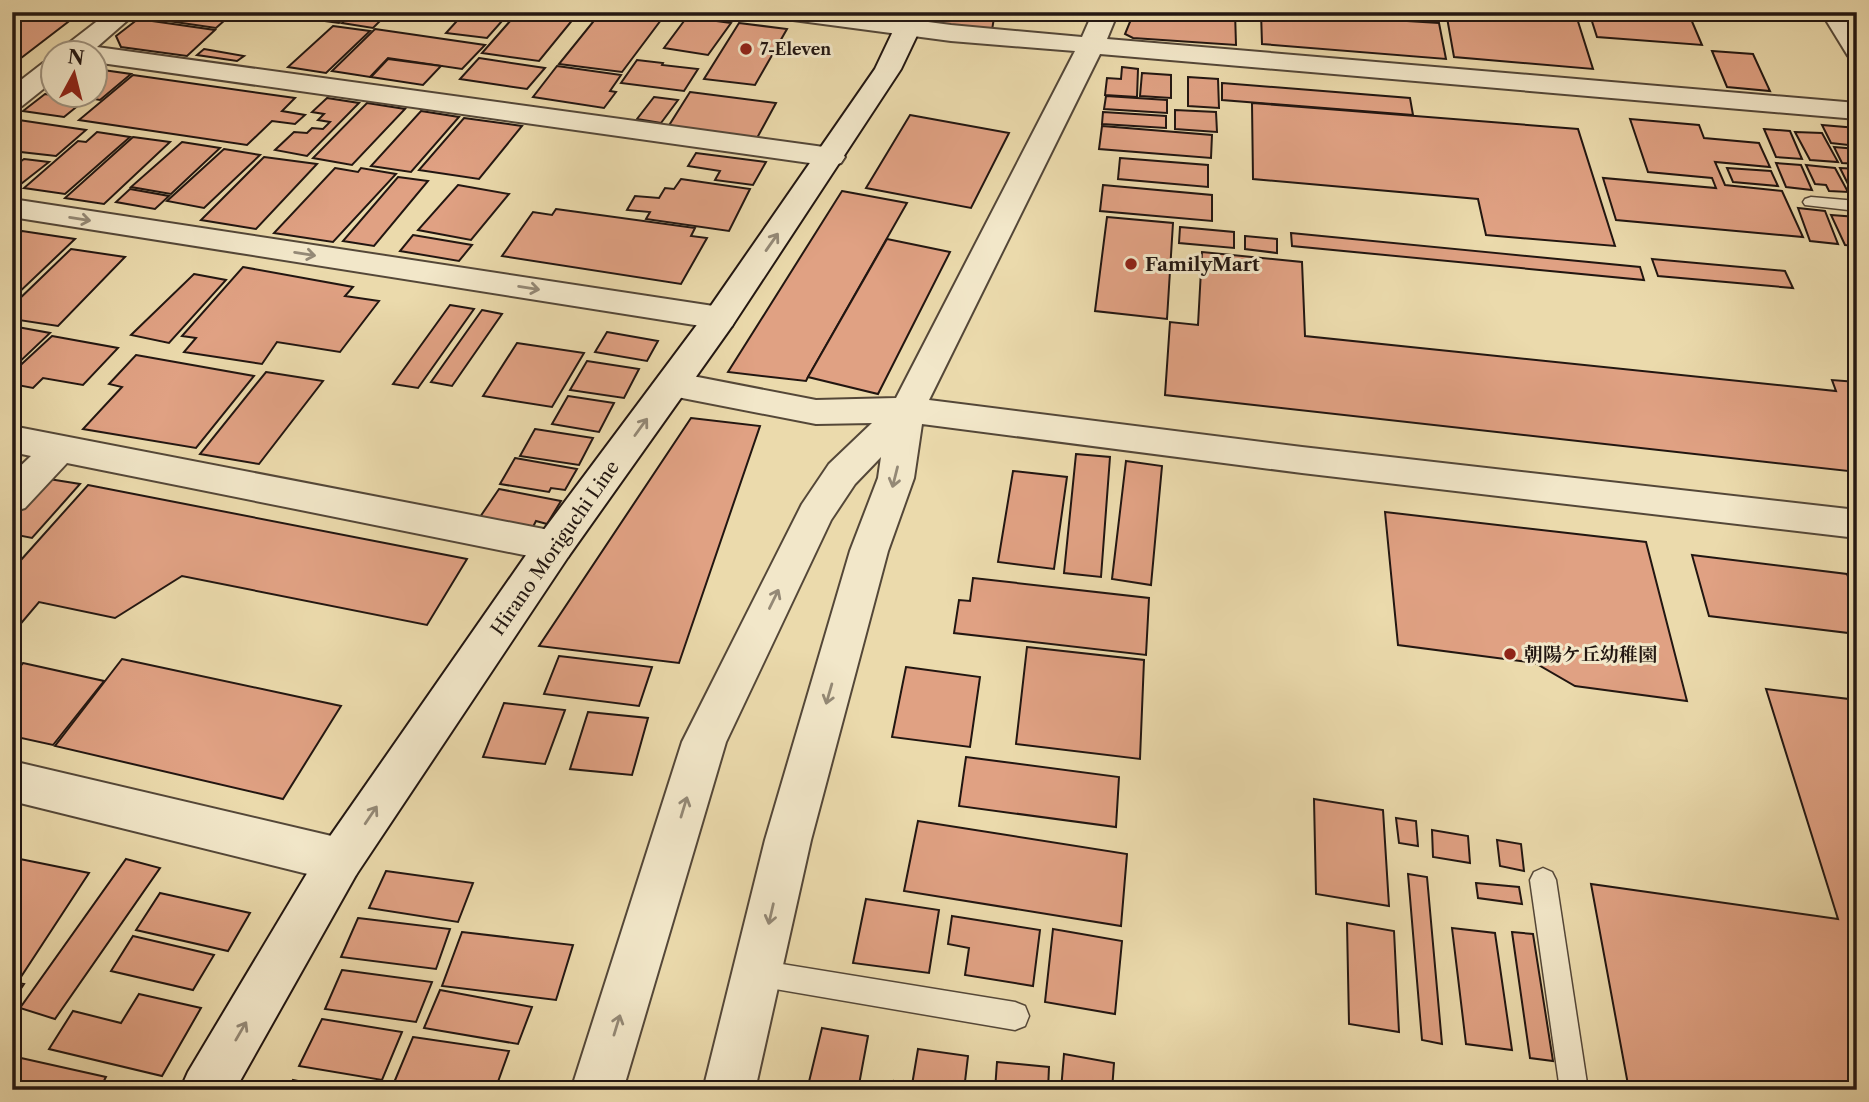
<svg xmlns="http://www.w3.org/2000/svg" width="1869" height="1102" font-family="'Libre Caslon Text','Noto Serif JP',serif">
<rect width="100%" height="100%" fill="#ebdaac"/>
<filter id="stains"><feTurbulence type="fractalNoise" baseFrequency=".00286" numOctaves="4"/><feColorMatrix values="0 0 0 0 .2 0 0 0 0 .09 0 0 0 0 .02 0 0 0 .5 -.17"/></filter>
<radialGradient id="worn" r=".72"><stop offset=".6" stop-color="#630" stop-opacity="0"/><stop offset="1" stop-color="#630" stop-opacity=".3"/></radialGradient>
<g fill="#e0a183" stroke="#221611" stroke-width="2">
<polygon points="12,12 81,12 12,65"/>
<polygon points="147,12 234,12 216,28 141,17"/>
<polygon points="280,12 315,12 310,17 277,15"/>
<polygon points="317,12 350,12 339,23 310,19"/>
<polygon points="354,12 389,12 373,28 342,23"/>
<polygon points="396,12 452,12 438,12 430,20 393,15"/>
<polygon points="465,12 510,12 487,38 446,33"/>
<polygon points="518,12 579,12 539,61 482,53"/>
<polygon points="601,12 667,12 622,72 559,64"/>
<polygon points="934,12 995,12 992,30 938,26"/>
<polygon points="1134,12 1235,12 1236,45 1133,38 1125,34"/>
<polygon points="1261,12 1439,23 1446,59 1262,44"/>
<polygon points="1446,12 1575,12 1593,69 1454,57"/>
<polygon points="1589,12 1688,12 1702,45 1597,37"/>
<polygon points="1777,12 1816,12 1821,19 1780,17"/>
<polygon points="687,17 731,23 708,55 664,48"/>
<polygon points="138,19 215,30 187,56 121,47 116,36"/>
<polygon points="739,23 787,29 755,85 704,79"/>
<polygon points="333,26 370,31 326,73 288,67"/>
<polygon points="375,29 485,45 462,69 388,58 370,77 332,71"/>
<polygon points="204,49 244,56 237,61 197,55"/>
<polygon points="1712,51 1753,54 1770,91 1727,87"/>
<polygon points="479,58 545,68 527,89 460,79"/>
<polygon points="388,59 441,66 423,85 371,77"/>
<polygon points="637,60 663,63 662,65 698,69 684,91 621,83"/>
<polygon points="557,66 621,75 610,91 616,92 604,108 533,97"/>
<polygon points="1122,67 1138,69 1137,97 1105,95 1107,78 1121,79"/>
<polygon points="96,69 131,74 100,100 65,94 94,94"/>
<polygon points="1142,73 1171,75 1171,98 1140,96"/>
<polygon points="133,75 295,98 282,111 305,115 295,124 272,121 247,145 79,120"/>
<polygon points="1188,77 1218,79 1219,108 1188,106"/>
<polygon points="1222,83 1410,98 1413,115 1222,100"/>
<polygon points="690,92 776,103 757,138 668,127"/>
<polygon points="45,94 85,100 64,117 23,111"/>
<polygon points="1106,96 1167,100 1167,113 1104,109"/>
<polygon points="654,97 678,100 661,123 637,119"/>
<polygon points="327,98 359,103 307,156 275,150 294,132 307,133 312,128 323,129 330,122 318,120 324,114 312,112"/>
<polygon points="367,103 405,109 352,165 313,158"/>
<polygon points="1252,103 1578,129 1615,246 1486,235 1478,199 1253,179"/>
<polygon points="1175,110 1216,112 1217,132 1175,129"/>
<polygon points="421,111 459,117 411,172 371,166"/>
<polygon points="1103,112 1166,116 1166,128 1102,124"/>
<polygon points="910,115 1009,133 971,208 866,188"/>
<polygon points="464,118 522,126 479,179 419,170"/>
<polygon points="12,119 86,130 56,156 12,151"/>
<polygon points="1630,119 1699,125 1704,138 1759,143 1770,167 1715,162 1725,185 1782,191 1803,237 1616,220 1603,178 1716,188 1712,178 1648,172"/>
<polygon points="1822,125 1857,128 1857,146 1831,143"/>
<polygon points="1102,126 1212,135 1211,158 1099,149"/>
<polygon points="1764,129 1790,131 1802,159 1776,157"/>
<polygon points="97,132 130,137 65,194 24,188 78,141 86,142"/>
<polygon points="1795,132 1822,133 1838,162 1810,160"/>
<polygon points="133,137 170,142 104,204 65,198"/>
<polygon points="182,142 220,148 171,194 131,187"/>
<polygon points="1834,147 1857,149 1857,164 1842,163"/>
<polygon points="224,149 260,155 204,208 167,201"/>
<polygon points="696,153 766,162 753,185 715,180 720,171 688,166"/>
<polygon points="264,157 317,164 256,229 201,220"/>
<polygon points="1120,158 1208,165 1208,187 1118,179"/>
<polygon points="24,159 49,162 12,191 12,168"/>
<polygon points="1776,163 1801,165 1812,190 1786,187"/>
<polygon points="1806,165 1835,168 1848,192 1829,191 1826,185 1815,184"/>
<polygon points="335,168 358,172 361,168 396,174 333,242 274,233"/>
<polygon points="1727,168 1771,171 1778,186 1733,182"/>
<polygon points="1840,168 1857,169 1857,189 1850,188"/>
<polygon points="398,177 428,181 374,246 343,241"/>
<polygon points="681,179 750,189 729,231 646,219 650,212 627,210 635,196 659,198 665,188 674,189"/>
<polygon points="458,185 509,194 471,240 418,230"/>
<polygon points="1103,185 1212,195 1212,221 1100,211"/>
<polygon points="130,189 169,196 155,209 116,202"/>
<polygon points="842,191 907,203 808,377 806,381 728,372"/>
<polygon points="1798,208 1825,211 1838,244 1810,241"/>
<polygon points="556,209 695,228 691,236 707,238 681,284 502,256 533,212 552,215"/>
<polygon points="1831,215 1857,217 1857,246 1845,245"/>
<polygon points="1107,217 1173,223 1167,319 1095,311"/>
<polygon points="1180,227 1234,232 1234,248 1179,243"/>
<polygon points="22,231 75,239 12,299 12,240"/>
<polygon points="1291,233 1640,267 1644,280 1292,246"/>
<polygon points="413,235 472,245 459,261 400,251"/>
<polygon points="1245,236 1277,239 1277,253 1245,249"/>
<polygon points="887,239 950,252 878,394 808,377"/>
<polygon points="71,249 125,257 58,326 12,319 12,306"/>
<polygon points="1202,252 1302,262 1305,336 1836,391 1832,380 1857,382 1857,472 1165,395 1170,322 1198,325"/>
<polygon points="1652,259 1785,271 1793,288 1658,276"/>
<polygon points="243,267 353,287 345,296 379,301 340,352 277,342 262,364 184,352 196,338 182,336"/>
<polygon points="194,274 226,280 169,343 131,335"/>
<polygon points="450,305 474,309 418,388 393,384"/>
<polygon points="482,310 502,314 452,386 431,382"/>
<polygon points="12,326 50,333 12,369"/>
<polygon points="607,332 658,341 647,361 595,352"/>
<polygon points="52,336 118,348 83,385 43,378 33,388 12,384 12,373"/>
<polygon points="517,343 584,353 552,407 483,396"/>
<polygon points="136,355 254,376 196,448 83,429 122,387 109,384"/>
<polygon points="587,361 639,369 624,398 570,390"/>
<polygon points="266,372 323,381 259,464 200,454"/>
<polygon points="568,396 614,403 599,432 552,424"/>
<polygon points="691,418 760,426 679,663 539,646"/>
<polygon points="535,429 593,438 579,465 520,456"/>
<polygon points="1076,454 1110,457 1101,577 1064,573"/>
<polygon points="515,458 577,469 565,490 551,488 549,492 500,484"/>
<polygon points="1126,461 1162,466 1151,585 1112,579"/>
<polygon points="1013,471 1067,477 1054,569 998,562"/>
<polygon points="49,479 80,484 32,538 12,534 12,519"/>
<polygon points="88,485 467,559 427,625 182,576 115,618 39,602 12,634 12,570"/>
<polygon points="499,489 561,501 547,524 536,521 533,527 480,517"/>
<polygon points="1385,512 1646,542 1687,701 1575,686 1535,663 1398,645"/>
<polygon points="1692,555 1847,574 1857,598 1857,634 1709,616"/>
<polygon points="973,578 1149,598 1146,655 954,633 959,600 970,601"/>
<polygon points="1027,647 1144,660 1140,759 1016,744"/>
<polygon points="559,656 652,667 639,706 544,694"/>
<polygon points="122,659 341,706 283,799 55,746"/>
<polygon points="23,663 104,681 53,745 12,736 12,676"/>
<polygon points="906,667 980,677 970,747 892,737"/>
<polygon points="1766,689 1857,700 1857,1090 1629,1090 1591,884 1838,919"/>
<polygon points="504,703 565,710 545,764 483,757"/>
<polygon points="588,712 648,718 632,775 570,769"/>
<polygon points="966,757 1119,777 1116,827 959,806"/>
<polygon points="1314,799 1383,810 1389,906 1316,894"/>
<polygon points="1396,818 1416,821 1418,846 1399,843"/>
<polygon points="918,821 1127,854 1121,926 904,891"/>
<polygon points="1432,830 1468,836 1470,863 1433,857"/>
<polygon points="1497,840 1521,844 1524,871 1500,866"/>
<polygon points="15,858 89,873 17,983 24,984 12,1002 12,862"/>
<polygon points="126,859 160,868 55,1019 20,1008"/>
<polygon points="386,871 473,883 458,922 369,908"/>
<polygon points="1408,874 1427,877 1442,1044 1422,1040"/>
<polygon points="1476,883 1519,887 1522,904 1478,898"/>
<polygon points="160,893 250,913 228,951 136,930"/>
<polygon points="866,899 939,910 929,973 853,963"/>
<polygon points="952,916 1040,930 1033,986 965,975 969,948 948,944"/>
<polygon points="358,918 450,929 436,969 341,957"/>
<polygon points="1347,923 1394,931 1399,1032 1349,1024"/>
<polygon points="1452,928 1495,933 1512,1050 1466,1044"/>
<polygon points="1053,929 1122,941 1115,1014 1045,1002"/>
<polygon points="462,932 573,945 556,1000 442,986"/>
<polygon points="1512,932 1533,934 1553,1061 1530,1058"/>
<polygon points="133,936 214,955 193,990 111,971"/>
<polygon points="342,970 432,982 416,1022 325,1009"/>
<polygon points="440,990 532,1007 518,1044 424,1028"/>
<polygon points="139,994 201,1008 162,1076 49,1049 73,1011 121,1023"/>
<polygon points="322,1019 402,1032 382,1080 299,1066"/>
<polygon points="822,1028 868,1036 858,1090 807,1090"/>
<polygon points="413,1037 509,1051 495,1090 423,1090 393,1085"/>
<polygon points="918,1049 968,1056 964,1090 893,1090 894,1081 912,1085"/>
<polygon points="1064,1054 1114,1063 1112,1090 1061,1090"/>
<polygon points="12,1056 106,1077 99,1090 12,1090"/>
<polygon points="997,1062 1049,1067 1048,1090 995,1090"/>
<polygon points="293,1080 344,1090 288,1090"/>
</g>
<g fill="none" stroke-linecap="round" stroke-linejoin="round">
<defs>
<g id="lane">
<polygon points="1811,197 1857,201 1857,211 1805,205 1803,202 1805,199"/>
<polygon points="1543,868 1552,872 1556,880 1588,1090 1560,1090 1530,880 1534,872"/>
<polygon points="757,960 1015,1002 1025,1006 1029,1016 1025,1026 1015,1030 757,986 748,982 744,973 748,964"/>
</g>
<g id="street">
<polygon points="109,12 137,12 97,47 831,148 841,151 845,157 841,163 831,166 94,62 94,52 61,52 65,46"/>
<polygon points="781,12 852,12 951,25 1082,37 1093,12 1118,12 1107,39 1857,103 1857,119 1100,54 929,400 1302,447 1857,510 1857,538 1302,473 922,424 914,478 888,551 811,840 755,1090 703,1090 765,840 850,551 878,478 881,457 855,484 831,520 726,742 623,1090 571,1090 682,742 802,504 829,464 872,423 816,424 672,396 660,392 655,384 660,376 672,372 816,400 896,398 1075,51 951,41 793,20 784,17"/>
<polygon points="1821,12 1846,12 1857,29 1857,58 1848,56"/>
<polygon points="52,61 52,82 22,106 12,108 12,87 43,63"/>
<polygon points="12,199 720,307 732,310 736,318 732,326 720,329 12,217"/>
<polygon points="12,426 554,531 568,535 573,546 568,557 554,561 67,463 25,508 12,512 12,474 31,456 12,452"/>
<polygon points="12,761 340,838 356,845 363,860 356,875 340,882 12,801"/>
</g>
<polygon id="secondary" points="894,12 920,12 921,27 901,69 732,326 568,557 356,875 235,1090 180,1090 188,1072 324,845 540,535 708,310 875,69 895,27"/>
</defs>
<use href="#lane" stroke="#544738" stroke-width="3"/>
<use href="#street" stroke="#544738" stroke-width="4"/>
<use href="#secondary" stroke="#221611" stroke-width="4"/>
<use href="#lane" fill="#f2e7c9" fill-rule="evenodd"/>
<use href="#street" fill="#f2e7c9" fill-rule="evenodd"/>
<use href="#secondary" fill="#f2e7c9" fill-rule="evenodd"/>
</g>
<defs><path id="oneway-shaft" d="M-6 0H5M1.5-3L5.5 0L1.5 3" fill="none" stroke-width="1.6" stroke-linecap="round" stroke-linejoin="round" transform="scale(1.75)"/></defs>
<g stroke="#948976">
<use href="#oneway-shaft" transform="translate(80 219) rotate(9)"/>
<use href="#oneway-shaft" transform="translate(772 242) rotate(-55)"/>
<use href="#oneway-shaft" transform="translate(305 254) rotate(9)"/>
<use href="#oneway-shaft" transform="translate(529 288) rotate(9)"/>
<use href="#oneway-shaft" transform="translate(641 427) rotate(-54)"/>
<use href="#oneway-shaft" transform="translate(895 477) rotate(104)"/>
<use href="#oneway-shaft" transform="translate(774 599) rotate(-64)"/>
<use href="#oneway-shaft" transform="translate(829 694) rotate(106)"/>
<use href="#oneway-shaft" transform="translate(684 807) rotate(-73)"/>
<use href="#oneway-shaft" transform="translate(371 815) rotate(-56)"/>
<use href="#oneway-shaft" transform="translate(771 914) rotate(103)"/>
<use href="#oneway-shaft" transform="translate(617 1025) rotate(-73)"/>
<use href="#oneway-shaft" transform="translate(241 1031) rotate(-60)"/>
</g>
<g fill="#8f2418" stroke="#f2e7c9" stroke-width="2.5">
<circle cx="746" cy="49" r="7"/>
<circle cx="1131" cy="264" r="7"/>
<circle cx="1510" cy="654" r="7"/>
</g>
<g text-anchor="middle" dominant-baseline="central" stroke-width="6" stroke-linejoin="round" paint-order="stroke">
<g font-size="16" font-weight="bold" fill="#221611" stroke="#f2e7c9" text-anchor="start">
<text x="760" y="49">7-Eleven</text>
</g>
<g font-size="19" font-weight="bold" fill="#221611" stroke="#f2e7c9" text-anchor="start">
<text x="1145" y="264">FamilyMart</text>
<text x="1524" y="654">朝陽ケ丘幼稚園</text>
</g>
<g font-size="19" fill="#221611" stroke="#f2e7c9">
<text transform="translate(555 548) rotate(-55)">Hirano Moriguchi Line</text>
</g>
</g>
<rect width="1869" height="1102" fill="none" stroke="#ebdaac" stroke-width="42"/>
<rect x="14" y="14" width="1841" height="1074" fill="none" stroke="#221611" stroke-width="3.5"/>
<rect x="21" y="21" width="1827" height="1060" fill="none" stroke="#221611" stroke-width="2"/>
<g transform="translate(74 74) rotate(7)"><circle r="33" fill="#f2e7c9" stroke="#9f937f" stroke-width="2"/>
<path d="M0-5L12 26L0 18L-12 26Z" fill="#8f2418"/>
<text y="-10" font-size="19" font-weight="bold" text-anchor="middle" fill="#221611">N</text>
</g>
<rect width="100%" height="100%" filter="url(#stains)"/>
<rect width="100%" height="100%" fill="url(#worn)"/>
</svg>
